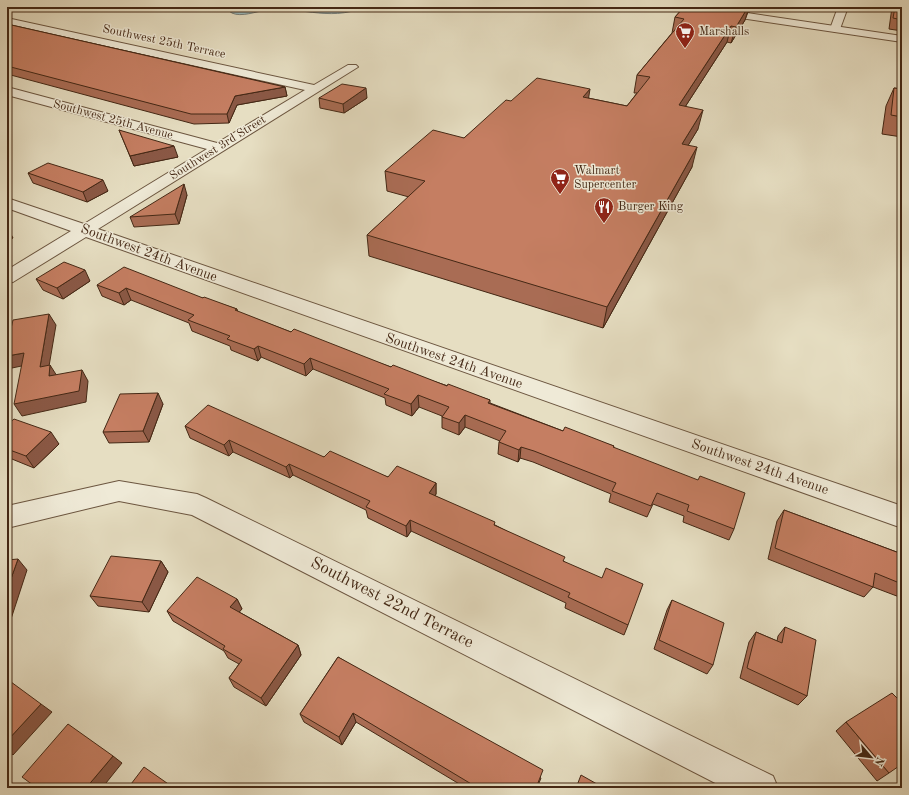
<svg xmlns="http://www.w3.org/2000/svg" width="909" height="795" font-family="'Old Standard TT',serif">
<rect width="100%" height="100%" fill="#e6dec2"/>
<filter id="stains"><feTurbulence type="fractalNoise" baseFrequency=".005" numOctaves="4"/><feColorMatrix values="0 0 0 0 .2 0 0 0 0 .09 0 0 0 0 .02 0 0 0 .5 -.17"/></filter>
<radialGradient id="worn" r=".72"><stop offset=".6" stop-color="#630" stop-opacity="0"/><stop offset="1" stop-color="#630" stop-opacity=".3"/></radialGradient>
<path fill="#9ababd" stroke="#78807a" d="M233,7H365C326,23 299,4 261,11C252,13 236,18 229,11V9Z"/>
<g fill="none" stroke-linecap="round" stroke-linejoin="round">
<defs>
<g id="minor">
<polygon points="838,7 848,7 840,29 835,32 830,29"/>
<polygon points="7,18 314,85 348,65 356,65 358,67 98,229 902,506 902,528 86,237 13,282 7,283 7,270 71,231 7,208 7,198 84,224 207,149 7,95 7,87 217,143 305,90 7,24"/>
<polygon points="119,481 197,494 206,498 773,776 778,788 725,788 192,515 119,501 7,528 7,506"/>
</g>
<polygon id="tertiary" points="682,7 707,7 902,36 902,42 687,10"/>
</defs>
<use href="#minor" stroke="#6c5640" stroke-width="2"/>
<use href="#tertiary" stroke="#6c5640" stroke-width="2"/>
<use href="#minor" fill="#efead7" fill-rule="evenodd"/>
<use href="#tertiary" fill="#efead7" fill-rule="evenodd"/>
</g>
<g fill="#a96c54" stroke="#442815">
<polygon points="684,7 754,7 750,12 748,12 745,20 731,43 727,42 685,107 698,129 688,145 692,167 603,328 369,256 367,235 409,197 387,191 385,171 464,138 511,101 588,98 627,106 637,93 634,93 637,75 672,33 675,17"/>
<polygon points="796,7 821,7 820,10"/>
<polygon points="892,7 902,7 902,31 889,29"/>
<polygon points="7,24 285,87 287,96 237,105 229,123 194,124 7,74"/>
<polygon points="894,88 902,89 902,137 882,134 886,106"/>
<polygon points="319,98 367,98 344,113 320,108"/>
<polygon points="119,130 178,157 134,166"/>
<polygon points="28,173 108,191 87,202 33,183"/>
<polygon points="187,195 179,224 134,227 130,217"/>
<polygon points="36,279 90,281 63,299 43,290"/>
<polygon points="97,285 203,298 237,309 238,312 291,332 391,367 490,400 490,403 563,431 614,446 613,448 734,529 729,540 683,522 684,516 653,504 647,517 609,502 611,494 533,462 520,458 518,462 498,454 499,442 500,441 465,427 459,435 442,428 442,416 419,407 412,416 386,405 385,398 313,369 306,376 261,357 258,361 231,350 230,346 192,331 189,323 131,300 124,305 102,296"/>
<polygon points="163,404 149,442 109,443 103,432"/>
<polygon points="7,425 59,444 34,468 7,457"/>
<polygon points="185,426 324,457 388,477 436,483 436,494 435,496 495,525 564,561 628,625 624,635 565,608 566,603 478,562 411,531 407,537 368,518 366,510 293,475 290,478 233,452 229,456 190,438"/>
<polygon points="784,510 902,554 902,598 873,587 864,597 768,559 777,521"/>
<polygon points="161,561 168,572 149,612 98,606 90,596"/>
<polygon points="237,599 242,609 239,612 298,645 301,655 266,706 234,687 229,678 239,664 228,658 224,651 173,621 167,611"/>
<polygon points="672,600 713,665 707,674 654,649 667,610"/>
<polygon points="785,627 807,696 798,705 740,678 749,642 756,632 777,641 778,636"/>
<polygon points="338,657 541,778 537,788 466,788 356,722 342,745 304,722 300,714"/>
<polygon points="846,722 889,773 877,781 836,731"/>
</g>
<g fill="#8a5845" stroke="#442815">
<polygon points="748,7 749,7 745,20 731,43 736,27"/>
<polygon points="731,26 727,42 674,124 679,105"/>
<polygon points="285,87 287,96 237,105 229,123 227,114 235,96"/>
<polygon points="366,88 367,98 344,113 343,104"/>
<polygon points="590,89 587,108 583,97"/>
<polygon points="703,110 698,129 677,164 682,144"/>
<polygon points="174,146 178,157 134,166 130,156"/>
<polygon points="697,147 692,167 603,328 607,307"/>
<polygon points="103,180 108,191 87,202 83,192"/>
<polygon points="184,184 187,195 179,224 175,214"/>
<polygon points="7,227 13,238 7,241"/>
<polygon points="85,270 90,281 63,299 57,288"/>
<polygon points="126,288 131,300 124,305 119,293"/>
<polygon points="49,314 56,325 47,378 40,367"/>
<polygon points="258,346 261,357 258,361 254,349"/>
<polygon points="24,353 31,364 12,368 7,360 7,356"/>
<polygon points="310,358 313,369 306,376 304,364"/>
<polygon points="50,365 57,376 49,376"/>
<polygon points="82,370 88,381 86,402 22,416 14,404"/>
<polygon points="158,393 163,404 149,442 143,431"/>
<polygon points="418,395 419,407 412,416 411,404"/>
<polygon points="465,415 465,427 459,435 459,423"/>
<polygon points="51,432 59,444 34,468 26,456"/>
<polygon points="229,440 233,452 229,456 224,445"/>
<polygon points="521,447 520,458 518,462 519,450"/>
<polygon points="289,464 293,475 290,478 286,467"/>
<polygon points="436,483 436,494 429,504 429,493"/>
<polygon points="410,520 411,531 407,537 406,526"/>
<polygon points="18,559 27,570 10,622 7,619 7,590"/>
<polygon points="161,561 168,572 149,612 142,602"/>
<polygon points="237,599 242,609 235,617 230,607"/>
<polygon points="298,645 301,655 266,706 261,698"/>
<polygon points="41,704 52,712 13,755 7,750 7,741"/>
<polygon points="353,713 356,722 342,745 339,737"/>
<polygon points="113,756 122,763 102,788 86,788"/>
</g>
<g fill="#c57e62" stroke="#442815">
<polygon points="684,7 748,7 736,27 731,26 679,105 703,110 682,144 697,147 607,307 367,235 425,181 385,171 433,130 464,138 506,100 511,101 537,78 590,89 583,97 627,106 650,77 637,75 684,19 675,17"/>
<polygon points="895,7 902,7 902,20 893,18"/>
<polygon points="7,24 285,87 235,96 227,114 191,114 7,66"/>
<polygon points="342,84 366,88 343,104 319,98"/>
<polygon points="894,88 902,89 902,117 891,115"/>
<polygon points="119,130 174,146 130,156"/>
<polygon points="48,163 103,180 83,192 28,173"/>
<polygon points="184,184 175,214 130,217"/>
<polygon points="64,262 85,270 57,288 36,279"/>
<polygon points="124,267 203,298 204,297 237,309 235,310 291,332 294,329 391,367 393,365 447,386 448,384 490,400 488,403 563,431 565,427 614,446 613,447 698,480 700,476 745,493 734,529 687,511 689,505 657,493 651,506 612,491 616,483 534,451 521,447 519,450 499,442 506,431 465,415 459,423 442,417 449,407 418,395 411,404 384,394 389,389 310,358 304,364 258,346 254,349 227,339 230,336 188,320 194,315 126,288 119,293 97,285"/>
<polygon points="49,314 40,367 50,365 49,376 82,370 79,391 14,404 24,353 7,356 7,346 13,320"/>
<polygon points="158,393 143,431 103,432 120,394"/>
<polygon points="208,405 324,457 330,451 388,477 397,466 436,483 429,493 495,522 494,525 565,557 563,561 602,578 606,568 643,584 628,625 568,597 570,593 478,551 410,520 406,526 366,507 370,501 289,464 286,467 229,440 224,445 185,426"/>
<polygon points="14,419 51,432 26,456 7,449 7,425"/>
<polygon points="784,510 902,554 902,584 875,573 873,587 775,548"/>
<polygon points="111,556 161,561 142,602 90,596"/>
<polygon points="18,559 7,590 7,560"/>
<polygon points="197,577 237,599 230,607 298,645 261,698 229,678 242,660 223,649 225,646 167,611"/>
<polygon points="672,600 724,623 713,665 659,640"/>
<polygon points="785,627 816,640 807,696 747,668 756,632 782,643"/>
<polygon points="338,657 543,770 536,788 478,788 353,713 339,737 300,714"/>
<polygon points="7,679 41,704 7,741"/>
<polygon points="892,693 902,703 902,764 889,773 846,722"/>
<polygon points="68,724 113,756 86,788 37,788 22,777"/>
<polygon points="144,767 174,788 128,788"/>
<polygon points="581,775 604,788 576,788"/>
</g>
<defs>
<symbol id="supermarket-pin" viewBox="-11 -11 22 30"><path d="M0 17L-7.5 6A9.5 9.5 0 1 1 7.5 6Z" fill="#8f2418" stroke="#efead7"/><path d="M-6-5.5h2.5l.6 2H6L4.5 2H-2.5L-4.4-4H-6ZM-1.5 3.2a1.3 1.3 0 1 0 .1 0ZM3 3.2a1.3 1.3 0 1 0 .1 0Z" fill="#fff"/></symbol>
<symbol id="restaurant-pin" viewBox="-11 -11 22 30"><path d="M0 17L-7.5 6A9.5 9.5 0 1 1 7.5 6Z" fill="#8f2418" stroke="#efead7"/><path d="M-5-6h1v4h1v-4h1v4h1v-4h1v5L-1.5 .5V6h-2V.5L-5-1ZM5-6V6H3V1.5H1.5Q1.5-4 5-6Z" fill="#fff"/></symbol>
</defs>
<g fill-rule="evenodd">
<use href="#supermarket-pin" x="674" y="21" width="22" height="30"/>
<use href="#supermarket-pin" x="549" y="167" width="22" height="30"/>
<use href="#restaurant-pin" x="593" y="196" width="22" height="30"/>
</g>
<g text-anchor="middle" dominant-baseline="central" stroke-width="3" stroke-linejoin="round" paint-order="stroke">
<g font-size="12" fill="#442815" stroke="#efead7" text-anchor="start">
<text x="699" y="32">Marshalls</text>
<text x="574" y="171">Walmart<tspan x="574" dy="14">Supercenter</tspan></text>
<text x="618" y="207">Burger King</text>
</g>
<g font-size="12" fill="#442815" stroke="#efead7">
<text transform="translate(164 42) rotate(12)">Southwest 25th Terrace</text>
<text transform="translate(113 120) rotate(15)">Southwest 25th Avenue</text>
<text transform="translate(218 148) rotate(-32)">Southwest 3rd Street</text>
</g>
<g font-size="14" fill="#442815" stroke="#efead7">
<text transform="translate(149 253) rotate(20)">Southwest 24th Avenue</text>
<text transform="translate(454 361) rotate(19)">Southwest 24th Avenue</text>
<text transform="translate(760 467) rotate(19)">Southwest 24th Avenue</text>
</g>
<g font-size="17" fill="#442815" stroke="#efead7">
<text transform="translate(392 603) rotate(27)">Southwest 22nd Terrace</text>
</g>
</g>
<rect width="909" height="795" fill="none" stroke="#e6dec2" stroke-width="24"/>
<rect x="8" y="8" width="893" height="779" fill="none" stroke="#442815" stroke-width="2"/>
<rect x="12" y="12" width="885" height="771" fill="none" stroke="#442815"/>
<g transform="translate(871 757) rotate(118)" stroke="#efead7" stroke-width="3" paint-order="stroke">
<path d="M0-3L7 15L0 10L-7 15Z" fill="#442815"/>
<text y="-6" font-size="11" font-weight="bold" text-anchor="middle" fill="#442815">N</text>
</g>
<rect width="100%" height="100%" filter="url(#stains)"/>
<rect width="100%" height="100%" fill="url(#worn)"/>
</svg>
